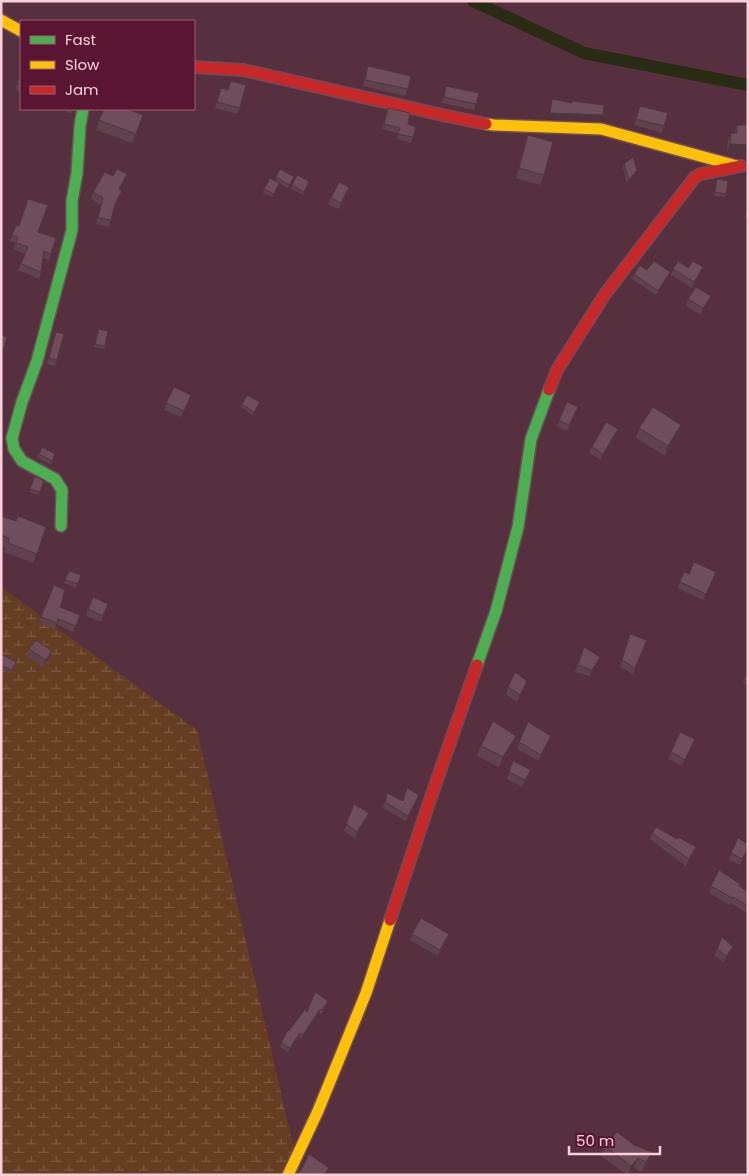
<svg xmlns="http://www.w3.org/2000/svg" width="749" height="1176" font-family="Poppins,sans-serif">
<defs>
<pattern id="wetland-marsh" width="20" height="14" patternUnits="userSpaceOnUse" patternTransform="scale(1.25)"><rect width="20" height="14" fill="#653e22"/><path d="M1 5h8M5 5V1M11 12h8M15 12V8" fill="none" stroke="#7c5942"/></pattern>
</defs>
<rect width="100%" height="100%" fill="#56303e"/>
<polygon fill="url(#wetland-marsh)" points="1,587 197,730 300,1175 1,1175"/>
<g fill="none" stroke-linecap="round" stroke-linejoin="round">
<polyline stroke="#292c13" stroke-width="12" points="473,1 584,53 748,85"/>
<defs>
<g id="fast">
<polyline points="61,526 62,490 55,479 22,461 14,449 12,438 22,402 37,361 72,230 72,201 77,173 80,126 83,109"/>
<polyline points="477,665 496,611 518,527 531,439 549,390"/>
</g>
<g id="slow">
<polyline points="1,20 21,31"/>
<polyline points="486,124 494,125 601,129 737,166"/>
<polyline points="288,1175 318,1111 366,993 390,920"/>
</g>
<g id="jam">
<polyline points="194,67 243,70 447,116 486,124"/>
<polyline points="549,390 557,370 605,294 695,177 701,174 741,166"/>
<polyline points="390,920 430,800 477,665"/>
</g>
</defs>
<use href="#fast" stroke="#6d4d58" stroke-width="14"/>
<use href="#slow" stroke="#6d4d58" stroke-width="14"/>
<use href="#jam" stroke="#6d4d58" stroke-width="14"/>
<use href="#fast" stroke="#4caf50" stroke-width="11"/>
<use href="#slow" stroke="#ffc107" stroke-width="11"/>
<use href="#jam" stroke="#c62828" stroke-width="11"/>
</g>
<g fill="#5f424d">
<polygon points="368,66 408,89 405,96 363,86"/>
<polygon points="21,77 21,92 15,89"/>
<polygon points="231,81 240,108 237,114 215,108 221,88 228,90"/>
<polygon points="446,86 476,104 474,110 442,103"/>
<polygon points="640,106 664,126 662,133 634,125"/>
<polygon points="388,108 408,124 416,127 411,143 397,139 398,133 382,129"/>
<polygon points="63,109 73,109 71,114 66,112"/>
<polygon points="104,109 143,115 132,143 96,130"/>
<polygon points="737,125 748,125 748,153 727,152 728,141 731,133 734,133"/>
<polygon points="528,135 544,175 540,185 516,178 525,145"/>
<polygon points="624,164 636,173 627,183 623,168"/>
<polygon points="127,174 125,181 120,189 120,197 114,208 109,227 96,224 101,205 91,199 93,192 113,176"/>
<polygon points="276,177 294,177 288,188 279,183 272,197 263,193 264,189 275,181"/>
<polygon points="717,179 726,194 725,197 714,196"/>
<polygon points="292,185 308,185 303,195 291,189"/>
<polygon points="346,194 339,209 328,204 331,198"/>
<polygon points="748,209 748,220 744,217"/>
<polygon points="16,225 56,238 49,260 43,258 41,272 39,279 18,270 25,254 13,249 16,243 10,241"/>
<polygon points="688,268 701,273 692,288 671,275 673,269"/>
<polygon points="647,270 670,272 668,277 656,295 632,279 634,274"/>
<polygon points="711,296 708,302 701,315 686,306 688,299"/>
<polygon points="99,329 105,346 104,349 94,347"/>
<polygon points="56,332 57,360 55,366 47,364"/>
<polygon points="1,335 4,348 1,354"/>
<polygon points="191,395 181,417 164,410 166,403"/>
<polygon points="260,402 253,415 241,407 242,404"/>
<polygon points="578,407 567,431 557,426 559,420"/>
<polygon points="681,425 678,434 665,456 636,438 639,428"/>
<polygon points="615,435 601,460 589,453 592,447"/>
<polygon points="42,447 55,454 51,465 37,457"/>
<polygon points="35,476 44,481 39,495 29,492"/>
<polygon points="1,516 16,521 46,527 33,563 4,552 6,548 1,546"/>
<polygon points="69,571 81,575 76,588 64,583"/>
<polygon points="716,572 703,600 677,588 680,582 689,574"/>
<polygon points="54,585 62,599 60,607 80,615 73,632 56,624 55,629 39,623"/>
<polygon points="108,604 101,622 86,616 88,609"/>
<polygon points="647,640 633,674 620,667 628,641"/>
<polygon points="584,647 598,663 589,676 575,672"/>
<polygon points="29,649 52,651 50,657 43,667 27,656"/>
<polygon points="1,654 16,662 11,674 1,669"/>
<polygon points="748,668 748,686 743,683"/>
<polygon points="508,687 525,687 517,702 506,694"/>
<polygon points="695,739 682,766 668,759 671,752"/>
<polygon points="519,742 549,742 539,761 517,749"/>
<polygon points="481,746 513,746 499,767 477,756"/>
<polygon points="513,761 529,776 522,787 507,779"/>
<polygon points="387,793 403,801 419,795 406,821 383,808"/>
<polygon points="354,804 369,813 367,819 355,839 344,831"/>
<polygon points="652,833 677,839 696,847 694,854 686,866 650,839"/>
<polygon points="738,838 747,852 740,865 729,860"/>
<polygon points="711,886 739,886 748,892 748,914 731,903 730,905 709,893"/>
<polygon points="412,934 449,934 447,941 438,956 410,940"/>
<polygon points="717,949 731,954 724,962 714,956"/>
<polygon points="328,1001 321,1015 319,1013 301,1039 299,1038 288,1052 280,1047 281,1043 289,1031 307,1012"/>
<polygon points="605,1146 649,1162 642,1172 634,1168 629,1175 627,1175 601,1156"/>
</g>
<g fill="#4e363f">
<polygon points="550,113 603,115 602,118 549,116"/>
<polygon points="730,144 748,145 748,153 727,152"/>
<polygon points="637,170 636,173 627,183 629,180"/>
<polygon points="127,174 125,181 116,195 119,189"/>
<polygon points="122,191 120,197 113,210 115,204"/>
<polygon points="703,267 701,273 692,288 694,282"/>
<polygon points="670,272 668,277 656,295 658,291"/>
<polygon points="711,296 708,302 701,315 703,308"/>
<polygon points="681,425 678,434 665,456 668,446"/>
<polygon points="618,429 615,435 601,460 603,454"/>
<polygon points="52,651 50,657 43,667 46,660"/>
<polygon points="600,657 598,663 589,676 592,670"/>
<polygon points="527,681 525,687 517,702 520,695"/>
<polygon points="516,736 513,746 499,767 503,757"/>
<polygon points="551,736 549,742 539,761 541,755"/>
<polygon points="695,739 693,746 682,766 685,760"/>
<polygon points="531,770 529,776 522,787 525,780"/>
<polygon points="419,795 417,800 406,821 408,816"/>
<polygon points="369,813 367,819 355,839 357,832"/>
<polygon points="696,847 694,854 686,866 689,859"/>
<polygon points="748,849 747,852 740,865 742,859"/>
<polygon points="449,934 447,941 438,956 440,950"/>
<polygon points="733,947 731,954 724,962 726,956"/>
<polygon points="320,1009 319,1013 301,1039 303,1035"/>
<polygon points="300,1033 299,1038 288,1052 290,1048"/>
<polygon points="652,1152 649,1162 642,1172 646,1162"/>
<polygon points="638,1158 634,1168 628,1175 631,1166"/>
</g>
<g fill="#6f4d5a" stroke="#4e363f">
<polygon points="368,66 411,76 408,89 365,80"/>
<polygon points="21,77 21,85 17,83"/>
<polygon points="231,81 246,85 240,108 217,102 221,88 228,90"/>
<polygon points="446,86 479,93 476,104 444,97"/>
<polygon points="552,99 572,103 572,101 604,105 603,115 550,113"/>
<polygon points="640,106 668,113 664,126 636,119"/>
<polygon points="388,108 410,113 408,124 416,127 413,137 398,134 400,128 384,124"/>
<polygon points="104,109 127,109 143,115 136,134 99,120"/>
<polygon points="737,125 748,125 748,145 730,144 731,133 737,133"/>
<polygon points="528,135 553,142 544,175 519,168"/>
<polygon points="633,157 637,170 629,180 624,164"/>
<polygon points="117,169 127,174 119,189 122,191 115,204 111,220 98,218 103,198 93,192 105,172 113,176"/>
<polygon points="280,169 294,177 289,185 276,177"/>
<polygon points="297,175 309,181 304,192 292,185"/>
<polygon points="270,178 279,183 274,194 264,189"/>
<polygon points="717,179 728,181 726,194 715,192"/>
<polygon points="339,182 349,187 341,203 331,198"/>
<polygon points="28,199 48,205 38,232 56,238 51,254 44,251 41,272 21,264 28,247 16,243 18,237 12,235 16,225 19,226"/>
<polygon points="748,209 748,216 745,214"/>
<polygon points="654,261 670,272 658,291 634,274 640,265 647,270"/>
<polygon points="678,261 688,268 693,261 703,267 694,282 673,269"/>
<polygon points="696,287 711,296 703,308 688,299"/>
<polygon points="99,329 108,331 105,346 95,344"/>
<polygon points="56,332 64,334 57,360 49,358"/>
<polygon points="1,335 7,337 4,348 1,347"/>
<polygon points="174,387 191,395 184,411 166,403"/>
<polygon points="247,395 260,402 254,412 242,404"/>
<polygon points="567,402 578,407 569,425 559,420"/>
<polygon points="653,407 681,425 668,446 639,428"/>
<polygon points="606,422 618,429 603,454 592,447"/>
<polygon points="42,447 55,454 52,461 39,454"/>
<polygon points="35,476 44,481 40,492 30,489"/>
<polygon points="1,516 16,521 18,516 46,527 37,554 8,543 9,538 1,535"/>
<polygon points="694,562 716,572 706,594 680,582 684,572 689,574"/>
<polygon points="69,571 81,575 78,584 65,580"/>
<polygon points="54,585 65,590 62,598 63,599 60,607 80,615 76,626 58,619 57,623 41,617"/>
<polygon points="93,597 108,604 103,616 88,609"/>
<polygon points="630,634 647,640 635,668 622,660"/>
<polygon points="36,640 52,651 46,660 29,649"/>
<polygon points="584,647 600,657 592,670 578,665"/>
<polygon points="1,654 16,662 12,670 1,666"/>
<polygon points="748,669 748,682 744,680"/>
<polygon points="515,672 527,681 520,695 508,687"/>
<polygon points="493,721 516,736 503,757 481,746"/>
<polygon points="528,722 551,736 541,755 519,742"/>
<polygon points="680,732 695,739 685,760 671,752"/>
<polygon points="513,761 531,770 525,780 509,772"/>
<polygon points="407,788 419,795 408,816 385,802 387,793 403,801"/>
<polygon points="354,804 369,813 357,832 346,824"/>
<polygon points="656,827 677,839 678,837 696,847 689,859 652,833"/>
<polygon points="738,838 748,844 748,849 742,859 731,853"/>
<polygon points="719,870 740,884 739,886 748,892 748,906 733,897 732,898 711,886"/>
<polygon points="421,918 449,934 440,950 412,934"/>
<polygon points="722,937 733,947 726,956 717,949"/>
<polygon points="315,992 328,1001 322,1010 320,1009 303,1035 300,1033 290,1048 281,1043 288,1030 289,1031 305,1009 307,1012"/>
<polygon points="617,1132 634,1145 652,1152 646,1162 638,1158 631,1166 605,1146"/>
<polygon points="309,1154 329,1168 324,1175 296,1175 301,1170"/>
</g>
<rect width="749" height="1176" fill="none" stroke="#fbd0db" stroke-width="5"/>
<rect x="20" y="20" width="175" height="90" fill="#591531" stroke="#9a6075"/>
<rect x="30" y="36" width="25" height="8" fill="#4caf50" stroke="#9a6075"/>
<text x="65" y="45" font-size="15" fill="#fbd0db">Fast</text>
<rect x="30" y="61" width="25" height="8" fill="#ffc107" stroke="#9a6075"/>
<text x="65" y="70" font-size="15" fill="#fbd0db">Slow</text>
<rect x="30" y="86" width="25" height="8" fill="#c62828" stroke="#9a6075"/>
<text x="65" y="95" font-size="15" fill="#fbd0db">Jam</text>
<path d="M569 1146v8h91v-8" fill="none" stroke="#fbd0db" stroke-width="2.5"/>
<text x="576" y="1146" font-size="15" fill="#fbd0db" stroke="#591531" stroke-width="4" paint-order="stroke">50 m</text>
</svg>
